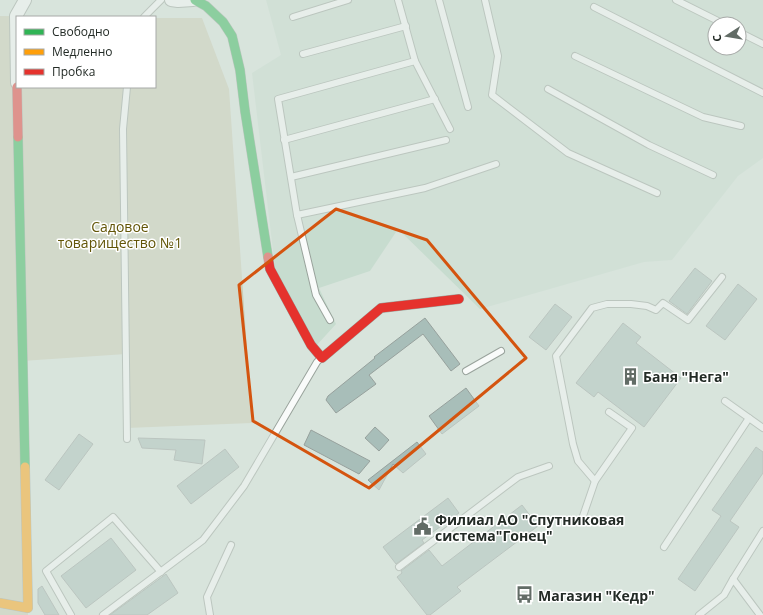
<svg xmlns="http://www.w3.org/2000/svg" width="763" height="615" font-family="'Open Sans',sans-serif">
<rect width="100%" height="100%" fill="#d8e4dc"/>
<path fill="#c7dccf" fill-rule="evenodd" d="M266,0H763V158L738,176L672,260L644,262L480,309L398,229L370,271L319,288L336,324L316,346L276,276L252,73L281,55ZM715,24H739V48H715Z"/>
<polygon fill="#caccb4" points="0,16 94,17 17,17 17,87 155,87 155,18 202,18 229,89 252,423 127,428 126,354 22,361 28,615 0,615"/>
<g fill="#a8beb9" stroke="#97a19d">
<polygon points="695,268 712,281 687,314 669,301"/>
<polygon points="738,284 757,299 725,340 706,326"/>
<polygon points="555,304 572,317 546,350 529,337"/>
<polygon points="425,318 460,364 451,371 423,334 369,375 376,384 336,413 326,400 328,396 375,358 374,357"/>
<polygon points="623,323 641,337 636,343 681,378 644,427 598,392 594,397 576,383"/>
<polygon points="466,388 479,406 442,434 429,416"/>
<polygon points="375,427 389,440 379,451 365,438"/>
<polygon points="311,430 370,461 359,474 304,445"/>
<polygon points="79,434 93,444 59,490 45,480"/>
<polygon points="138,438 205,440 202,464 174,460 176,450 142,448"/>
<polygon points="417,442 426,454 403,473 393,464 379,490 368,480"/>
<polygon points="756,447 763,452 763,473 730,521 739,527 695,591 678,579 721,516 712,510"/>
<polygon points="225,449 239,467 191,504 177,486"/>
<polygon points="448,498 459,513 422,540 424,543 396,564 383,547"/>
<polygon points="522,505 538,526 457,587 461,591 430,615 427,615 397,577 402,573 401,571 429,550 442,566"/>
<polygon points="111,538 136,570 86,608 61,576"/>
<polygon points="166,574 178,593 147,615 110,615"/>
<polygon points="42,586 59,615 45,615 38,603 38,589"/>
</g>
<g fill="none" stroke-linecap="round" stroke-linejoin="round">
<defs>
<g id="lane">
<polyline points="398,0 415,61 450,129"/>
<polyline points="439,0 468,107"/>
<polyline points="485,0 498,56 492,95 568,153 657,193"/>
<polyline points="676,0 724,24"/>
<polyline points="594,7 763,93"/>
<polyline points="144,17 161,0"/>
<polyline points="293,17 348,0"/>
<polyline points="739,32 763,44"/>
<polyline points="303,54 406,26"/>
<polyline points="575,56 703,117 741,126"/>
<polyline points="415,61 278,99 297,215 425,188 496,164"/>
<polyline points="548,89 649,145 713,175"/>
<polyline points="284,140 435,99"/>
<polyline points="291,177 446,140"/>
<polyline points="297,215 316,295 330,320"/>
<polyline points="466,371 501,351"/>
<polyline points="725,401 763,428"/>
<polyline points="127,439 123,129 127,87"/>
<polyline points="595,481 578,461 573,444 556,356 592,308 607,304 631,304 647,306 656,310 663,303 688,320 722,277"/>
<polyline points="582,519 595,481 632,428 609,412"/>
<polyline points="664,547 749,418"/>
<polyline points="399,567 518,477 549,466"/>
<polyline points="733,579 763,531"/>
<polyline points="71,615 46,571 113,517 161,572"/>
<polyline points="103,615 203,540 244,486 317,362 320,359"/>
<polyline points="210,615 207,597 231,545"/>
<polyline points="699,615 724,595 733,579 760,615"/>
</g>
<g id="street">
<polyline points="171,0 178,1 193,0"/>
<polyline points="17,83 16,16 25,0"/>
</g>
<g id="fast">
<polyline points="195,0 206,6 223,22 232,36 240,70 245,111 268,257"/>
<polyline points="18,137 25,467"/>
</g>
<polyline id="slow" points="0,603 28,608 25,467"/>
<g id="jam">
<polyline points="17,87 18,137"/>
<polyline points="268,257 270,269 311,345 322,358 381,308 459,299"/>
</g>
</defs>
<use href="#lane" stroke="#99a39c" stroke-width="8"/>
<use href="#street" stroke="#99a39c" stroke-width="14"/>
<use href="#fast" stroke="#99a39c" stroke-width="10"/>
<use href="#slow" stroke="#99a39c" stroke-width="10"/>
<use href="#jam" stroke="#99a39c" stroke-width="10"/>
<use href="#lane" stroke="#f9fbfa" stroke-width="6"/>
<use href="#street" stroke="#f9fbfa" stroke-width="12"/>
<use href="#fast" stroke="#30b455" stroke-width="9"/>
<use href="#slow" stroke="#ff9f0a" stroke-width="9"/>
<use href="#jam" stroke="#e5322d" stroke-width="9"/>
</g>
<path d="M0 0H763V615H0ZM336,209L427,240L526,358L369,488L253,421L239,285Z" fill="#d8e4dc" fill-opacity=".55" fill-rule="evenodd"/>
<path fill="none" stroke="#d4540f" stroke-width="3" stroke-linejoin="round" d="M336,209L427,240L526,358L369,488L253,421L239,285Z"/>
<defs>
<symbol id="building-bare" viewBox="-9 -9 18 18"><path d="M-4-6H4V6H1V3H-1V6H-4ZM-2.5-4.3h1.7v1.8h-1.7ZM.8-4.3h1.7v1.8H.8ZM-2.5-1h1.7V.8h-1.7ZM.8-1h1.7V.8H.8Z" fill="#626c66" stroke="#fff" stroke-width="2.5" paint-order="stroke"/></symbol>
<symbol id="civic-bare" viewBox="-9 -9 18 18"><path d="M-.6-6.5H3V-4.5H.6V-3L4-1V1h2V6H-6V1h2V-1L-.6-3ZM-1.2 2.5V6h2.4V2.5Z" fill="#626c66" stroke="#fff" stroke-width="2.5" paint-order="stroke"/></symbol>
<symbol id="bus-bare" viewBox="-9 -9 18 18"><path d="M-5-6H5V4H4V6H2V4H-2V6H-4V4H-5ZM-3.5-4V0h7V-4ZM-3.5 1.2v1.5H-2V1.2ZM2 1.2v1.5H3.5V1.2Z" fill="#626c66" stroke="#fff" stroke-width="2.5" paint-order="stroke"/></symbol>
</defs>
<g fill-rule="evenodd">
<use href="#building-bare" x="618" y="364" width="25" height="25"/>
<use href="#civic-bare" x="410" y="514" width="25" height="25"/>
<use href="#bus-bare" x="512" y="582" width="25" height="25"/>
</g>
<g text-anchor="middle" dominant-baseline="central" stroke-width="3" stroke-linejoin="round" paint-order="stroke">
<g font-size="14" fill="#625507" stroke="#fff">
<text x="120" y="226">Садовое<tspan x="120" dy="16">товарищество №1</tspan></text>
</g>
<g font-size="14" font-weight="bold" fill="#232b26" stroke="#fff" text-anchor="start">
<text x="643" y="376">Баня "Нега"</text>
<text x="435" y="519">Филиал АО "Спутниковая<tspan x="435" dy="16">система"Гонец"</tspan></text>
<text x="538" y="595">Магазин "Кедр"</text>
</g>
</g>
<rect x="16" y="16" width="140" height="72" fill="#ffffff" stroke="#a7aaa8"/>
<rect x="24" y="29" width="20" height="6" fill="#30b455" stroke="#a7aaa8"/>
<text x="52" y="36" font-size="12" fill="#232b26">Свободно</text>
<rect x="24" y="49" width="20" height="6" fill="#ff9f0a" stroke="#a7aaa8"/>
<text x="52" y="56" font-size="12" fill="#232b26">Медленно</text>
<rect x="24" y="69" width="20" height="6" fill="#e5322d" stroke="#a7aaa8"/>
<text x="52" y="76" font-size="12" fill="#232b26">Пробка</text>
<g transform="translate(727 36) rotate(258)"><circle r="19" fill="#ffffff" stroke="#a7aaa8"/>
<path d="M0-3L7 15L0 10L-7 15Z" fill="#626c66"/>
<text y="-6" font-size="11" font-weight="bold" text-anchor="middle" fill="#232b26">С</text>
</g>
</svg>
